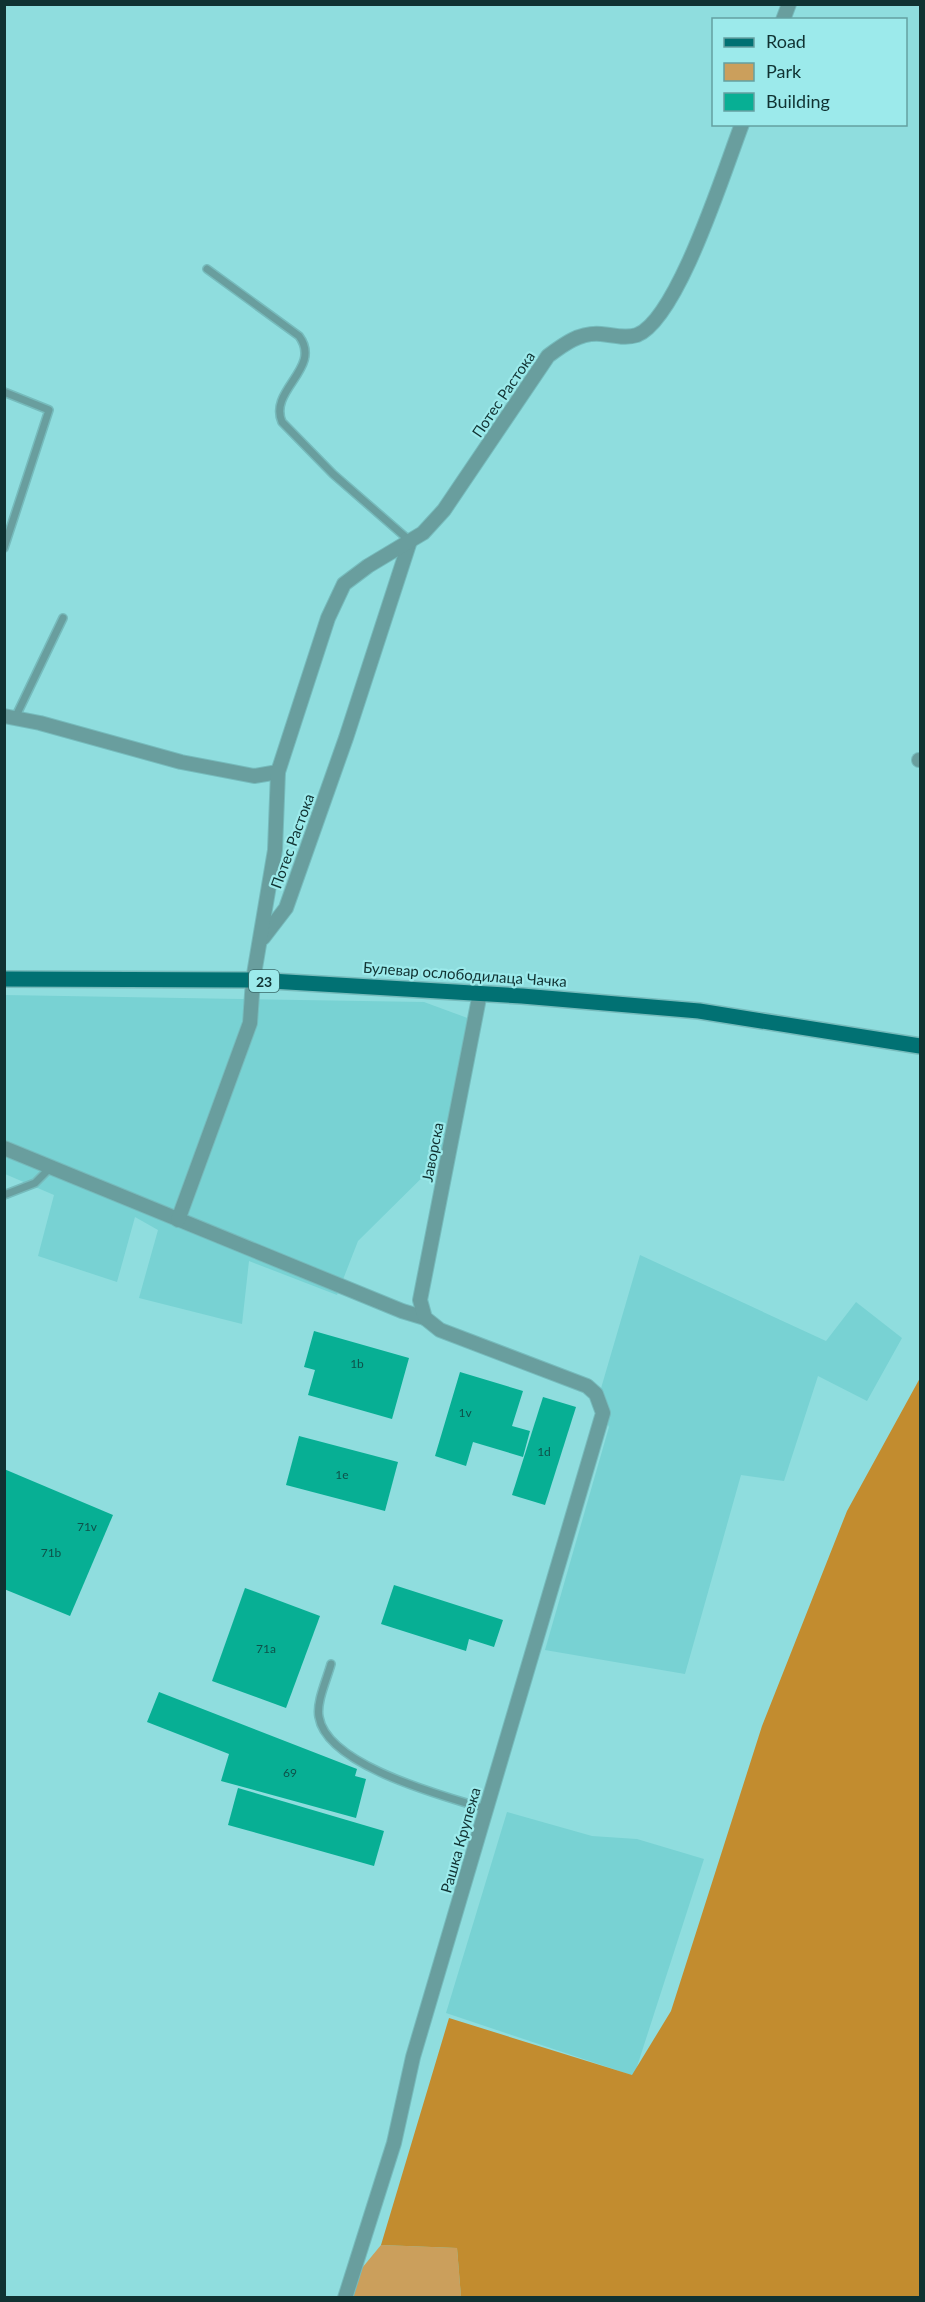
<svg xmlns="http://www.w3.org/2000/svg" width="925" height="2302" font-family="Lato,sans-serif">
<rect width="100%" height="100%" fill="#8fddde"/>
<g fill="#78d2d3">
<polygon points="4,995 424,1002 481,1023 450,1150 358,1241 337,1295 249,1261 242,1324 139,1298 158,1230 135,1217 117,1282 38,1256 54,1195 5,1174"/>
<polygon points="640,1255 826,1341 856,1302 902,1338 867,1401 818,1376 784,1481 741,1475 685,1674 545,1650 609,1427 597,1402"/>
<polygon points="507,1812 592,1836 637,1839 704,1859 634,2076 446,2013"/>
</g>
<polygon fill="#cb9f5c" points="381,2245 457,2248 461,2297 345,2298 353,2279"/>
<polygon fill="#c28c2f" points="920,1378 920,2297 461,2297 457,2248 381,2245 449,2018 632,2075 671,2011 762,1726 847,1511"/>
<g fill="#07af94">
<polygon points="314,1331 409,1358 392,1419 308,1395 315,1370 304,1367"/>
<polygon points="460,1372 523,1391 512,1426 530,1431 523,1457 473,1442 466,1466 435,1456"/>
<polygon points="543,1397 576,1407 545,1505 512,1495"/>
<polygon points="299,1436 398,1462 385,1511 286,1485"/>
<polygon points="4,1469 113,1515 70,1616 4,1589"/>
<polygon points="394,1585 503,1620 494,1647 469,1639 466,1651 381,1624"/>
<polygon points="245,1588 320,1616 286,1708 212,1681"/>
<polygon points="159,1692 357,1769 355,1776 366,1779 356,1818 221,1781 229,1754 147,1722"/>
<polygon points="238,1788 384,1831 374,1866 228,1825"/>
</g>
<g fill="none" stroke-linecap="round" stroke-linejoin="round">
<defs>
<g id="lane">
<path d="M207,269L299,336C323,368 268,390 282,422L333,474L410,541"/>
<polyline points="4,392 49,410 4,548"/>
<polyline points="15,718 63,618"/>
<polyline points="4,1195 35,1183 50,1168"/>
<path d="M331,1664C327,1679 316,1702 319,1717C327,1766 444,1796 486,1809"/>
</g>
<g id="street">
<polyline points="783,20 789,4"/>
<polyline points="4,716 40,723 181,762 254,776 278,772"/>
<polyline points="919,760 920,760"/>
<polyline points="263,938 286,908 346,738 410,541"/>
<polyline points="4,1148 402,1311 425,1318"/>
<path d="M178,1220L250,1023L253,980L275,850L278,772L328,618L344,584L368,566L423,533L444,510L548,356C564,344 580,332 601,334C613,335 625,339 637,335C678,319 725,168 742,124"/>
<polyline points="345,2298 394,2143 413,2057 603,1413 596,1394 587,1386 440,1330 425,1318 420,1300 480,993"/>
</g>
<polyline id="primary" points="4,979 253,980 522,996 699,1011 920,1046"/>
</defs>
<use href="#lane" stroke="#76bbbc" stroke-width="10"/>
<use href="#street" stroke="#76bbbc" stroke-width="16"/>
<use href="#primary" stroke="#76bbbc" stroke-width="18"/>
<use href="#lane" stroke="#699e9e" stroke-width="7"/>
<use href="#street" stroke="#699e9e" stroke-width="14"/>
<use href="#primary" stroke="#017173" stroke-width="15"/>
</g>
<g text-anchor="middle" dominant-baseline="central" stroke-width="4.5" stroke-linejoin="round" paint-order="stroke">
<g font-size="12" fill="#0e514a">
<text x="357" y="1363">1b</text>
<text x="465" y="1412">1v</text>
<text x="544" y="1451">1d</text>
<text x="342" y="1474">1e</text>
<text x="87" y="1526">71v</text>
<text x="51" y="1552">71b</text>
<text x="266" y="1648">71a</text>
<text x="290" y="1772">69</text>
</g>
<rect fill="#9ceaeb" stroke="#3a696a" stroke-width="1.5" x="249" y="970" width="30" height="22" rx="4.5"/>
<g font-size="14" font-weight="bold" fill="#103232">
<text x="264" y="981">23</text>
</g>
<g font-size="15" fill="#103232" stroke="#9ceaeb">
<text transform="translate(503 394) rotate(-56)">Потес Растока</text>
<text transform="translate(292 841) rotate(-70)">Потес Растока</text>
<text transform="translate(465 974) rotate(4)">Булевар ослободилаца Чачка</text>
<text transform="translate(432 1152) rotate(-79)">Јаворска</text>
<text transform="translate(460 1840) rotate(-74)">Рашка Крупежа</text>
</g>
</g>
<rect width="925" height="2302" fill="none" stroke="#103232" stroke-width="12"/>
<rect x="712" y="18" width="195" height="108" fill="#9ceaeb" stroke="#64a0a1" stroke-width="1.5"/>
<rect x="724" y="38" width="30" height="9" fill="#017173" stroke="#64a0a1" stroke-width="1.5"/>
<text x="766" y="48" font-size="18" fill="#103232">Road</text>
<rect x="724" y="63" width="30" height="18" fill="#cb9f5c" stroke="#64a0a1" stroke-width="1.5"/>
<text x="766" y="78" font-size="18" fill="#103232">Park</text>
<rect x="724" y="93" width="30" height="18" fill="#07af94" stroke="#64a0a1" stroke-width="1.5"/>
<text x="766" y="108" font-size="18" fill="#103232">Building</text>
</svg>
